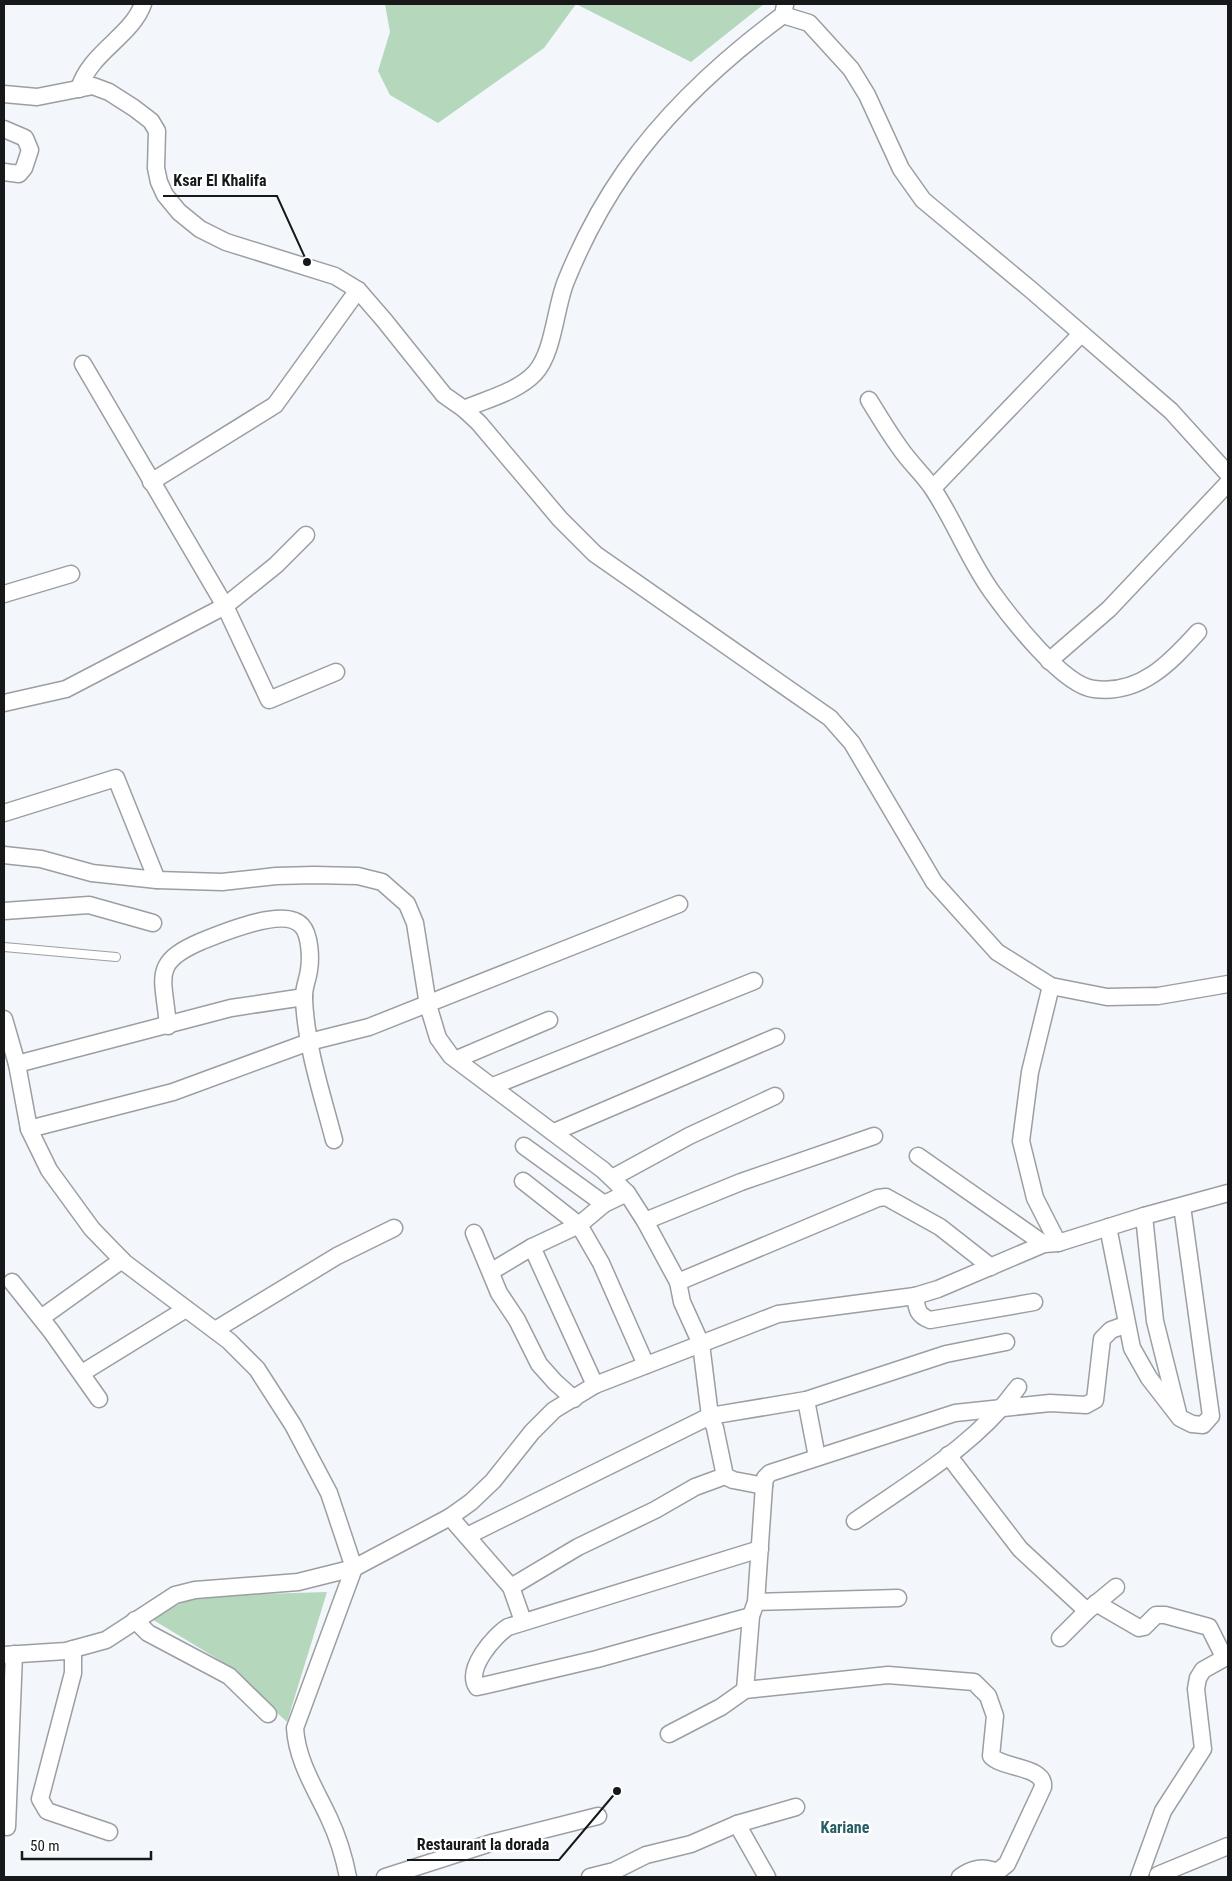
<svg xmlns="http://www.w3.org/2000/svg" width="1232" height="1881" font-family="'Roboto Condensed',sans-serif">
<rect width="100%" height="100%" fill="#f3f6fb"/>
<g fill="#b5d7bb">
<polygon points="385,4 764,4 691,62 576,4 544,48 438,123 390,95 378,71 390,32"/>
<polygon points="327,1592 287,1722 221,1661 150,1618 196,1596"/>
</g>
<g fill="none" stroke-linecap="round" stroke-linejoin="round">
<defs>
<polyline id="service" points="4,947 116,957"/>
<g id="minor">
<polyline points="783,15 809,23 851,69 867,95 901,169 923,200 1030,289 1171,411 1228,474"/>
<path d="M79,89C90,52 131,37 143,4"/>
<polyline points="4,94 37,97 93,86 109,92 134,108 151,121 157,131 156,168 159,182 165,195 179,212 200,229 226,242 335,276 358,290 384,320 444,395 464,409 479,423 560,519 595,554 830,718 852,743 934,882 997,952 1051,986 1107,997 1158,996 1228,984"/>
<polyline points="4,129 25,138 30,150 24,168 19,174 4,172"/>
<polyline points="83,364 225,606 269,700 336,672"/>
<path d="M869,400C879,416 889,433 900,448C910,463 924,475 933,489C955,522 969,560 992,592C1010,617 1063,686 1094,689C1140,695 1170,663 1198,632"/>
<path d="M464,409C487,399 517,392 535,373C554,352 555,308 566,281C581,244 602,204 625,171C667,111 725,58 783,15L785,5"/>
<polyline points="151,482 275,405 358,290"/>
<polyline points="933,488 1081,334"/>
<polyline points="4,594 71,574"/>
<polyline points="1049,661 1109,609 1228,483"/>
<polyline points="4,703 66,689 225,606 276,565 306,535"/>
<polyline points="4,813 116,778 157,880"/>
<polyline points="4,855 41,859 92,873 157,880 222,882 276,876 314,875 358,876 382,882 407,904 415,923 428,1005 438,1038 451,1056 603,1170 627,1193 645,1221 678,1282 682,1302 701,1344 710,1416 715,1428 725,1476 733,1480 764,1486"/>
<polyline points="4,911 89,905 153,923"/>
<polyline points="1051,986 1030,1072 1021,1141 1035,1198 1058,1243"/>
<path d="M4,1019L17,1064L29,1129L49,1170L92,1229L125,1263L229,1341L257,1369L293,1425L329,1493L354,1568L295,1728C297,1761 315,1788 329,1818C338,1837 344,1857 348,1877"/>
<path d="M168,1026C164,977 150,963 202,941C222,933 285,906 302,926C310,935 311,958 309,970C308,979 303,989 304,999C306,1047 322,1094 334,1140"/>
<polyline points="457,1059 549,1020"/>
<polyline points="17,1064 231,1008 304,997"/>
<polyline points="493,1086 754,981"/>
<polyline points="29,1129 173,1092 309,1042 369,1027 679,904"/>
<polyline points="554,1132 776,1037"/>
<polyline points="524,1146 604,1204"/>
<polyline points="918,1156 1044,1244"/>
<polyline points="612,1178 689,1136 775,1096"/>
<polyline points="523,1181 579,1225 601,1263 646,1365"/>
<polyline points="1144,1216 1155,1321 1178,1413"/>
<polyline points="645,1221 741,1182 874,1136"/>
<polyline points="1108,1227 1132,1348 1149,1378 1180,1418 1192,1424 1203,1425 1211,1416 1182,1206"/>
<polyline points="474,1233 499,1293 517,1320 539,1364 555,1382 574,1399"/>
<polyline points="532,1247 595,1385"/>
<polyline points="492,1271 532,1247 579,1225 604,1204 627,1193"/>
<polyline points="12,1282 51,1331 99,1399"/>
<polyline points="678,1282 878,1198 886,1197 940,1227 991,1267"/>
<path d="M915,1296C917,1309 917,1315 930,1320L1034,1302"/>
<polyline points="41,1318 122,1260"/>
<polyline points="215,1330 337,1256 394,1228"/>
<polyline points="82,1373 186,1309"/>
<polyline points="806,1400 817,1457"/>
<polyline points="948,1455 1020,1549 1087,1611"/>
<polyline points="450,1517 511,1587 523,1621"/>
<path d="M855,1521C912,1481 977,1444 1018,1387"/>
<polyline points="467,1536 710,1416 806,1400 946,1354 1006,1342"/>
<polyline points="511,1587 578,1547 655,1510 695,1487 725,1476"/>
<polyline points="756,1602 898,1598"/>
<polyline points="1096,1603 1139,1628 1144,1627 1156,1615 1165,1615 1209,1627 1224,1657"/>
<path d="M751,1616L597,1659L482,1686L477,1687C465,1669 494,1636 508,1627L760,1549"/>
<polyline points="135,1620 148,1633 229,1676 268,1714"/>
<polyline points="1060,1638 1087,1611 1116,1587"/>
<polyline points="73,1649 73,1673 40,1799 47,1811 109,1832"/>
<polyline points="4,1655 66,1651 106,1640 175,1595 195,1590 298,1582 354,1568 450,1517 471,1502 493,1481 532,1432 554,1410 595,1385 778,1314 915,1296 938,1289 1044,1244 1058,1243 1144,1216 1228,1193"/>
<polyline points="745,1690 751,1616 756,1602 764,1486 765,1478 770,1473 955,1413 1050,1403 1086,1405 1095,1400 1102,1339 1111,1330 1125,1325"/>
<path d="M669,1734L721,1707L745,1690L888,1675L974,1682L988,1696L995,1716L991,1756C1003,1769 1045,1766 1043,1787L1007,1864L997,1872C982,1866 973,1868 960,1877"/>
<polyline points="737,1824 767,1877"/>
<polyline points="7,1827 14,1654"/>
<polyline points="1158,1875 1228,1846"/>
<polyline points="385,1877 491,1843 598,1816"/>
<polyline points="590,1877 614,1871 646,1855 691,1844 737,1824 796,1807"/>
<polyline points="1139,1877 1163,1811 1203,1749 1196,1689 1198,1678 1203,1670 1228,1656"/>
</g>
</defs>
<use href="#service" stroke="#9b9ea2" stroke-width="10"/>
<use href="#minor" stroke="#9b9ea2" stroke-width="19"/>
<use href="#service" stroke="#fff" stroke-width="8"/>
<use href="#minor" stroke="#fff" stroke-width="16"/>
</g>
<g text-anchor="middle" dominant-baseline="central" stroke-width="5" stroke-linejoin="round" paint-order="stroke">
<g font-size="16" font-weight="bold" fill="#255f65" stroke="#fff">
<text x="845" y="1827">Kariane</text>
</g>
</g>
<path fill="none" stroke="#161819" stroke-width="2" d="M307 262L277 196H163M617 1791L559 1860H407"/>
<g fill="#161819" stroke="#fff" stroke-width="2">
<circle cx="307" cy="262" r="5"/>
<circle cx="617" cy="1791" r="5"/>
</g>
<g font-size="16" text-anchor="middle" font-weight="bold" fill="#161819" stroke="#fff" stroke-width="5" stroke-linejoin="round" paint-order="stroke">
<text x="220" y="186">Ksar El Khalifa</text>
<text x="483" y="1850">Restaurant la dorada</text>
</g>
<rect width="1232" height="1881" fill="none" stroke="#161819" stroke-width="10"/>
<path d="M22 1851v8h129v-8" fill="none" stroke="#161819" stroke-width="2.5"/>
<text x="30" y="1851" font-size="15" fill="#161819" stroke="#ffffff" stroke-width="4" paint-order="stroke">50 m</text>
</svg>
